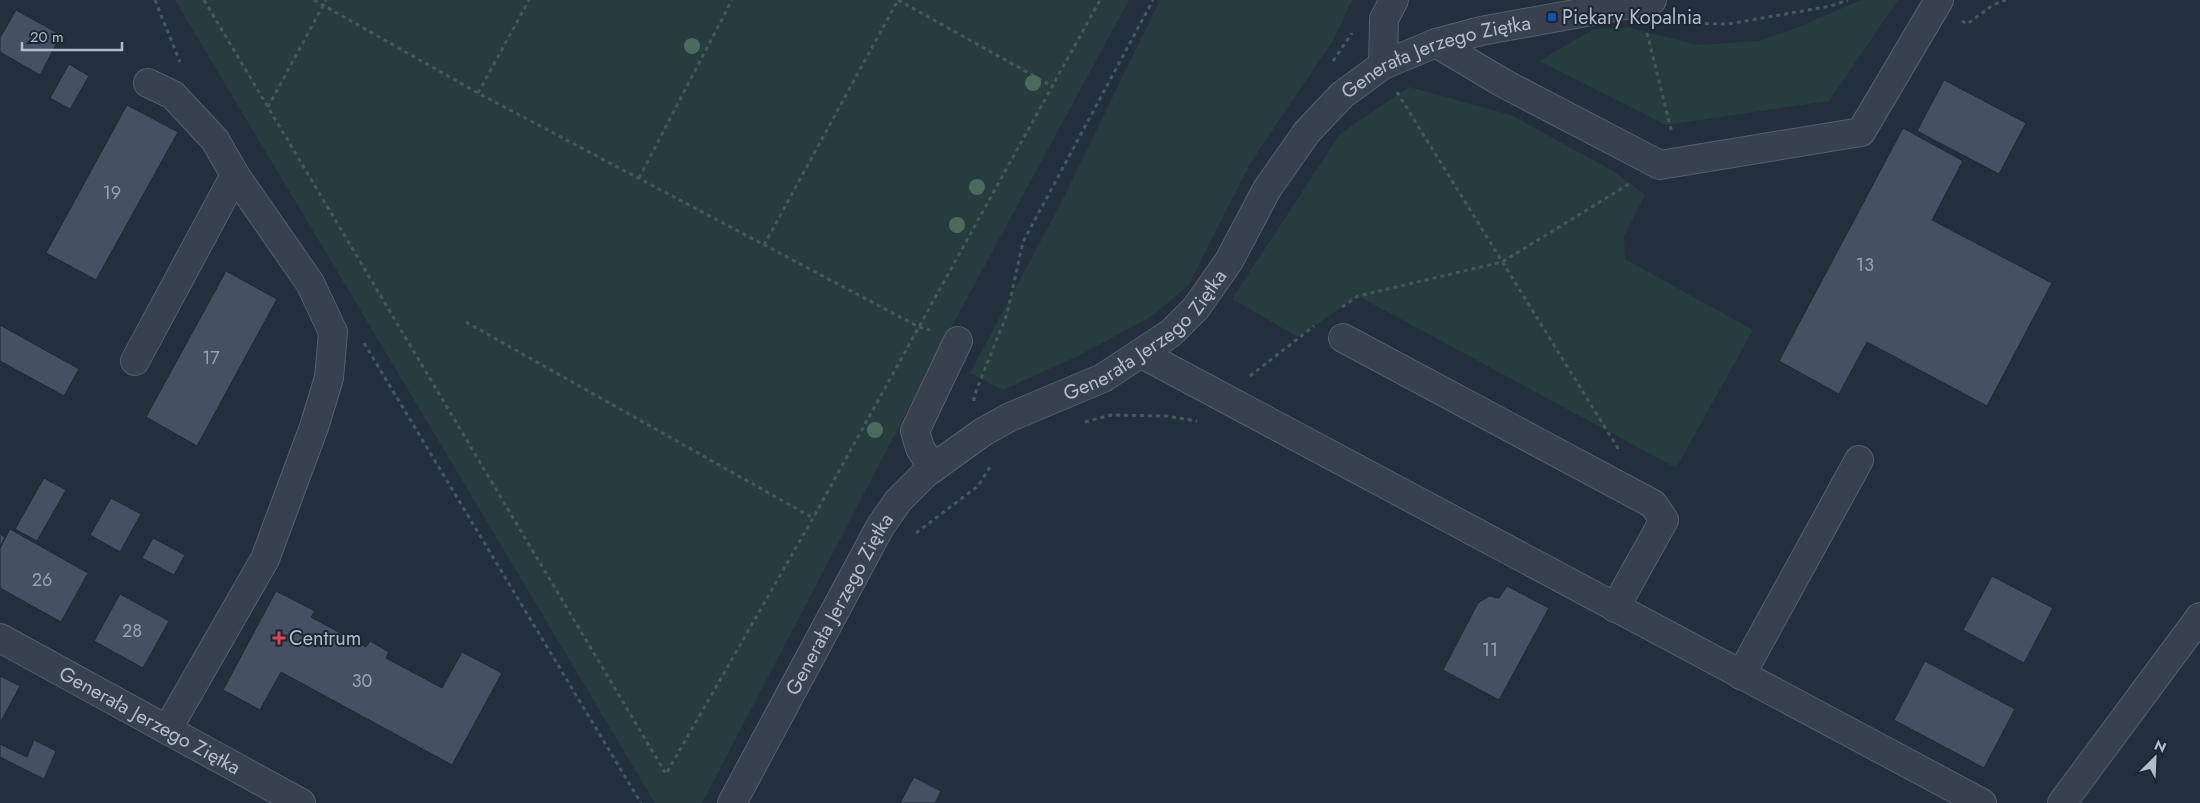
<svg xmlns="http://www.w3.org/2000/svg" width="2200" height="803" font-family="Jost,sans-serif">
<rect width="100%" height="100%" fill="#242f3e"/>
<g fill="#263c3f">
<polygon points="175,0 1129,0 947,335 702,803 655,803"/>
<polygon points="1160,0 1352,0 1334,39 1251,162 1188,286 1152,316 1080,355 1003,390 970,373 1060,205"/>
<polygon points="1861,0 1898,0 1829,101 1666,125 1539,61 1594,29 1631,28 1697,45 1759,41 1796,28"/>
<polygon points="1409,87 1511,115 1615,172 1645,195 1624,236 1625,259 1753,330 1676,468 1358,296 1298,337 1232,299 1340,134"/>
</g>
<g fill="#455162" stroke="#1f2835">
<polygon points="16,10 61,35 40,75 0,52 0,38"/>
<polygon points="69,64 89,76 70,109 50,98"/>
<polygon points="1944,80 2026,123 1999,174 1917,131"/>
<polygon points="127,105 178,132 96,280 46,253"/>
<polygon points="1903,128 1963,161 1932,220 2052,283 1987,406 1867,342 1839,394 1779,361"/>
<polygon points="226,271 277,299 197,446 146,417"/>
<polygon points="0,325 79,369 64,396 0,361"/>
<polygon points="44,478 66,490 37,541 15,529"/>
<polygon points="111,498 141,514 120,552 90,535"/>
<polygon points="10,529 88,573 61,622 0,588 0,548"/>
<polygon points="0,534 5,537 0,547"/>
<polygon points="153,538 185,555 174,575 142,558"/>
<polygon points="1992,576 2053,608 2024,663 1963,630"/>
<polygon points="1507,586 1549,608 1499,700 1443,670 1478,603 1489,596 1499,598"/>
<polygon points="276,591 315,611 311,617 366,647 370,641 389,652 386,658 442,688 462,652 502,673 452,765 281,672 260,710 223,690"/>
<polygon points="120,594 169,621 143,668 94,641"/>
<polygon points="1925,661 2015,709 1984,768 1894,720"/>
<polygon points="0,676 20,686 0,723"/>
<polygon points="34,740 56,751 44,779 0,757 0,744 27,757"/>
<polygon points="914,777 941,791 935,803 900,803"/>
</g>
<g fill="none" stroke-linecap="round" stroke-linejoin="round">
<defs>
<g id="minor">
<polyline points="1436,43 1503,83 1660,165 1861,132 1939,0"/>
<polyline points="1383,65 1384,19 1394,0"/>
<polyline points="148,83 173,95 215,140 235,175 310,283 333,332 329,378 314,427 265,559 167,730"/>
<polyline points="1343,338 1653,504 1664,520 1615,608"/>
<polyline points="1142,354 1982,803"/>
<polyline points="135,361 235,175"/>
<polyline points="933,468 920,448 915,431 958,341"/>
<path id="s1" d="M0,638L301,803"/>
<polyline points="1741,675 1859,460"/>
<path id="s2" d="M732,803L880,527L898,501L926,473L983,432L1010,417L1103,378L1171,333L1196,308L1229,261L1267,189L1307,132L1342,95L1383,65L1436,43L1481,31L1652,0"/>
<polyline points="2062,803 2200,617"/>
</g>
</defs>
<use href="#minor" stroke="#565f6c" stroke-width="30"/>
<g stroke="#44595c" stroke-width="3" stroke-dasharray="4 4" stroke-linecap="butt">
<polyline points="155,0 180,62"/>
<polyline points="204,0 666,774 813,518 1100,0"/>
<polyline points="314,0 478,93 919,327 930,330"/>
<polyline points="898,0 1052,86"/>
<polyline points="1962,21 1967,24 1993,5 2006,0"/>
<polyline points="1673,23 1728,24 1831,6 1848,0"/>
<polyline points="1647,33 1672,133"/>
<polyline points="1333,61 1352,33"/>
<polyline points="1397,92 1619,450"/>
<polyline points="478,93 529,0"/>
<polyline points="268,107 326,0"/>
<polyline points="639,178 732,0"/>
<polyline points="764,245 898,0"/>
<polyline points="1342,307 1358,296 1502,262 1629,184"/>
<polyline points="466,322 813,518"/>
<polyline points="364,343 641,803"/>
<polyline points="1250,376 1314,326"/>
<polyline points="974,401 974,396 1007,314 1023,242 1153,0"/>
<polyline points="1085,422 1111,415 1166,416 1197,421"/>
<polyline points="916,533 978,486 990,467"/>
</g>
<use href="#minor" stroke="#38414e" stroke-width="28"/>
</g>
<g fill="#4b6a5d">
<circle cx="692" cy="46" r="8"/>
<circle cx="1033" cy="83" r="8"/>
<circle cx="977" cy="187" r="8"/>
<circle cx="957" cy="225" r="8"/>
<circle cx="875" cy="430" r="8"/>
</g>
<rect fill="#1a4fb4" stroke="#1d2633" stroke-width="2" x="1547" y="12" width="10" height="10" rx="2.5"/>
<path fill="#e0444e" stroke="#1d2633" stroke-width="2" d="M276.5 630.5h5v5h5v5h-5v5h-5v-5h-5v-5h5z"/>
<g text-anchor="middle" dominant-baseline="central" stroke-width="4" stroke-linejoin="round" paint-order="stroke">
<g font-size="18" fill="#98a1af">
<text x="112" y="193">19</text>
<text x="1865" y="265">13</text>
<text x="211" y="358">17</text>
<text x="42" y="580">26</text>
<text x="132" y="631">28</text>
<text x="1490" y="650">11</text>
<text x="362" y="681">30</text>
</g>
<g font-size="20" fill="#b4bcc9" stroke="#1d2633" text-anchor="start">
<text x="1562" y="17">Piekary Kopalnia</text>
<text x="289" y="638">Centrum</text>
</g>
<g font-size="20" fill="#b4bcc9" stroke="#1d2633">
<text stroke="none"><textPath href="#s2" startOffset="1066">Generała Jerzego Ziętka</textPath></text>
<text stroke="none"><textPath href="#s2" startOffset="646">Generała Jerzego Ziętka</textPath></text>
<text stroke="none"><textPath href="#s2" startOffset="226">Generała Jerzego Ziętka</textPath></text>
<text stroke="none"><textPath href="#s1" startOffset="171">Generała Jerzego Ziętka</textPath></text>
</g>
</g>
<g transform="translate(2155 758) rotate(24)" stroke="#1d2633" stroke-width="4" paint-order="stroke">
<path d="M0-4L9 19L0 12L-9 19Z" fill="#b4bcc9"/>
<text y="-8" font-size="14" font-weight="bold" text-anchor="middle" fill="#b4bcc9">N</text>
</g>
<path d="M22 42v8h100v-8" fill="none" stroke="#b4bcc9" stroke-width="2.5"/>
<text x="30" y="42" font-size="15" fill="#b4bcc9" stroke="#1d2633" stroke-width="4" paint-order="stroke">20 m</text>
</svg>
